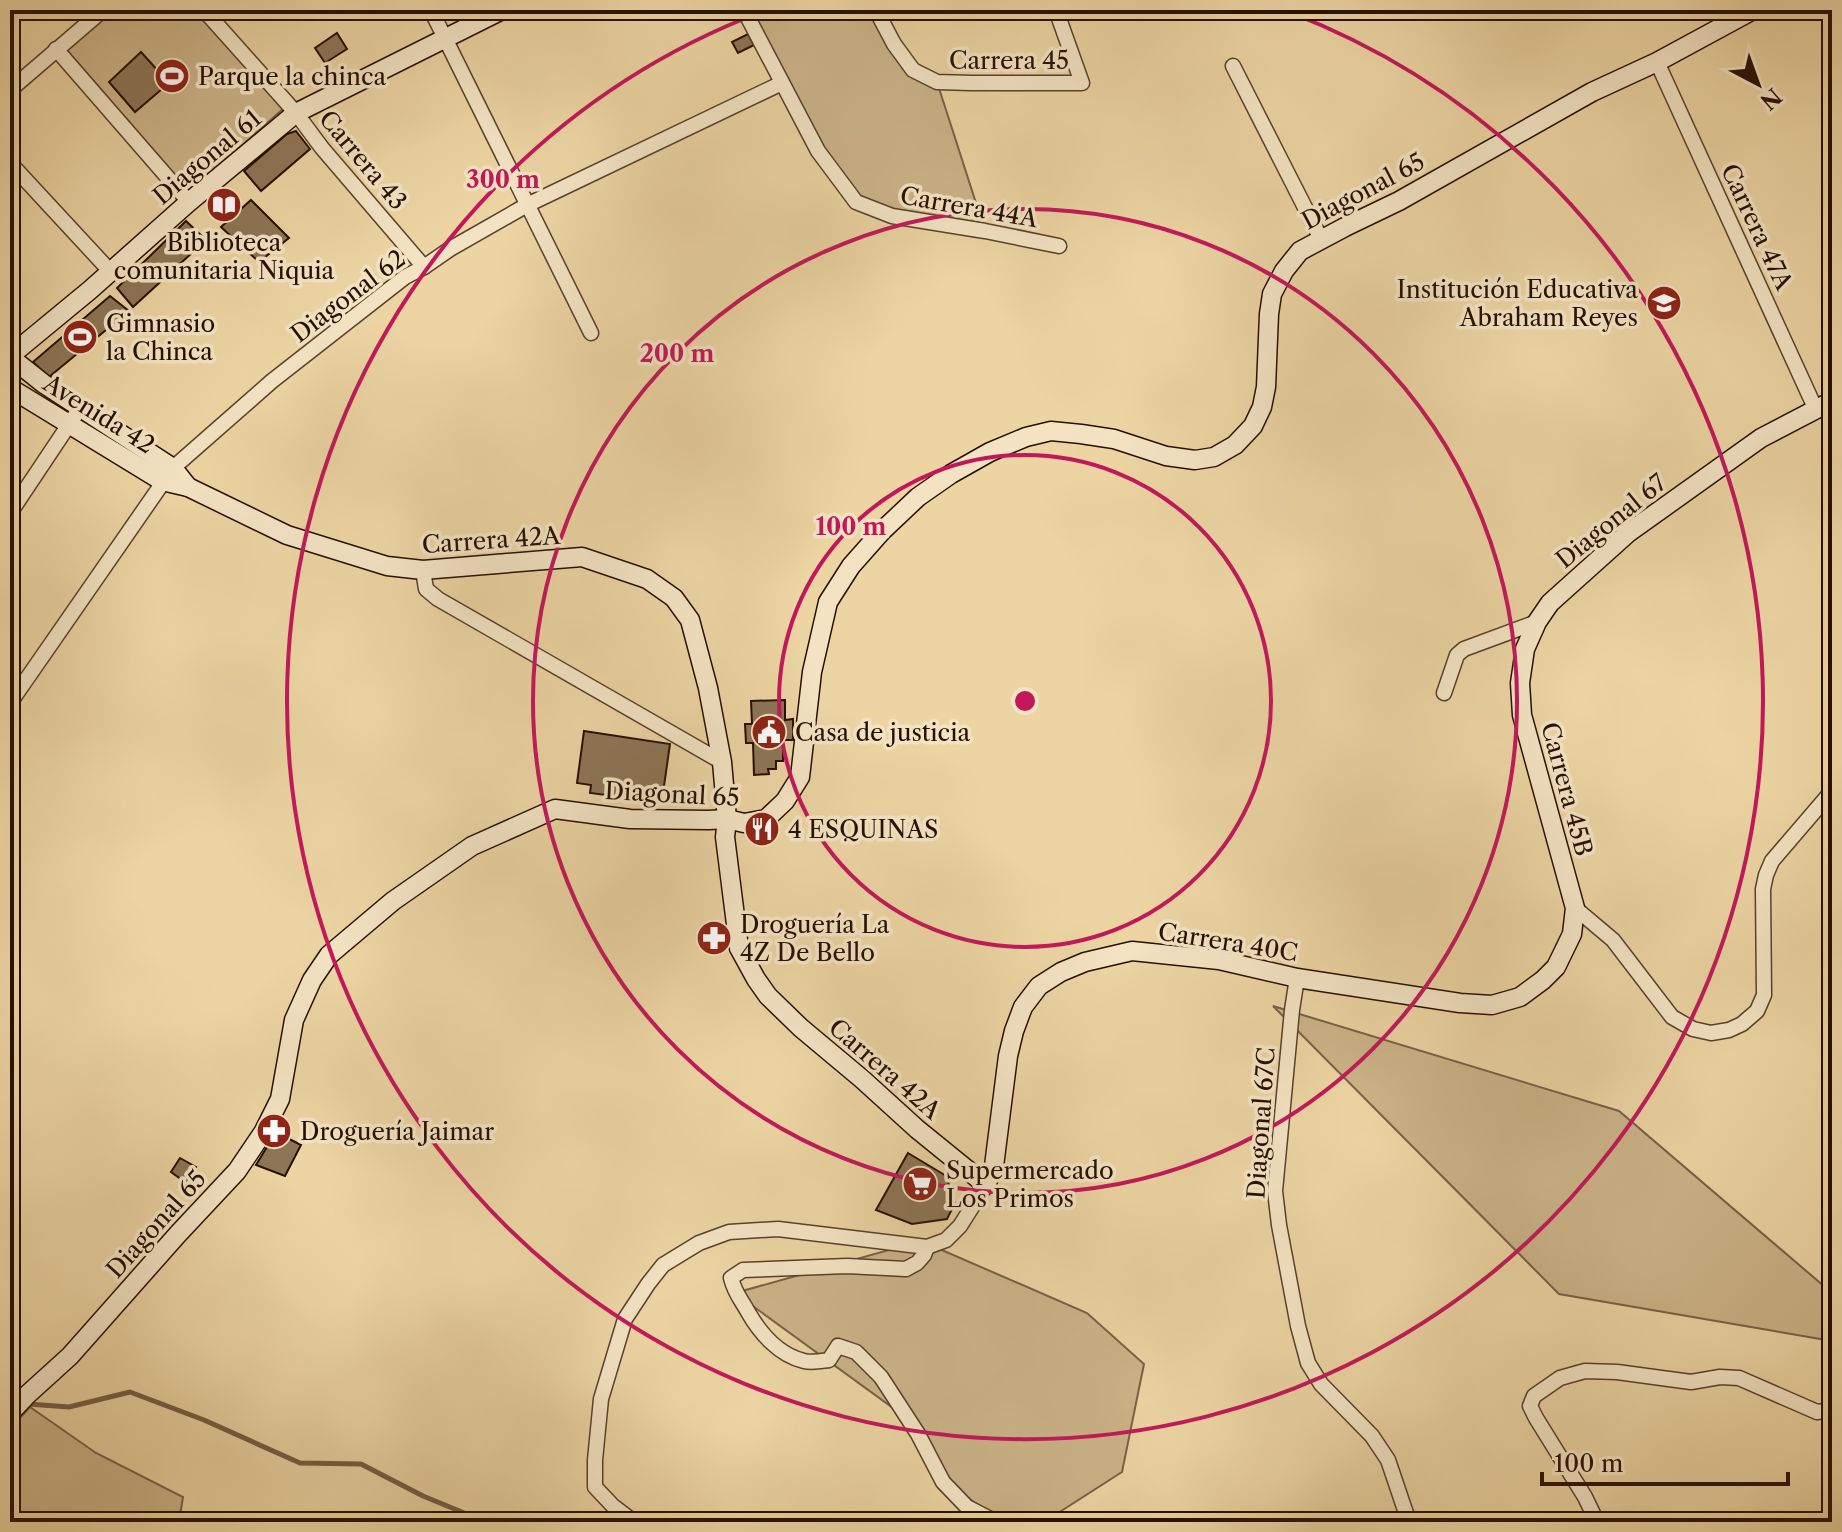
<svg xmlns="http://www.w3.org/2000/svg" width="1842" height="1532" font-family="'Libre Caslon Text',serif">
<rect width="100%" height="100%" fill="#ecd4a3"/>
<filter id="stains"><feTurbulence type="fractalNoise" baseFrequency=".0025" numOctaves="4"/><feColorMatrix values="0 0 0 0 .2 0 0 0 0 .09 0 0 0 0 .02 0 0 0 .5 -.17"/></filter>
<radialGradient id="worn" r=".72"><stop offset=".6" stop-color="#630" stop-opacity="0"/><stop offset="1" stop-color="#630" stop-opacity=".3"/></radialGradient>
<g fill="#cbb388" stroke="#796146" stroke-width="2">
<polygon points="113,10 198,10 284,108 188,194 169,168 65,48"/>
<polygon points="745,10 876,10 894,44 937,82 985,231 856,202 818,151"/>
<polygon points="1273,1006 1619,1111 1832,1293 1832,1341 1559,1294"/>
<polygon points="921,1241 1087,1313 1144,1364 1122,1472 1044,1522 1005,1522 943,1482 908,1419 735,1293"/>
<polygon points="30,1407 96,1453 183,1497 179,1522 10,1522 10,1429"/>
</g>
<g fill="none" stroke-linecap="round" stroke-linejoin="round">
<polyline stroke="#755d43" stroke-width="5" points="28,1404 69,1407 130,1392 204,1420 300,1463 361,1464 423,1496 486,1522"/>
</g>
<g fill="#8d7556" stroke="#270f03" stroke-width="2">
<polygon points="337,33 347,49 325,63 315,48"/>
<polygon points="748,34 754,45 738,53 732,42"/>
<polygon points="141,52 169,83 135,112 109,82"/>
<polygon points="296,131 310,149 261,191 244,171 287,134"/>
<polygon points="251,200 289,238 259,262 221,227"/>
<polygon points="186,221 206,240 133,307 117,288"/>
<polygon points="110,296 129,311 49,377 33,362"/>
<polygon points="785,700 785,720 793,719 793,740 783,740 783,761 776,761 776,769 768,769 769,774 754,775 753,743 746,743 745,724 752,724 751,701"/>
<polygon points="584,731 670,744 663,793 646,791 645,800 590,793 591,785 577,783"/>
<polygon points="716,932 721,942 707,944 710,934"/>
<polygon points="276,1132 301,1145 285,1176 256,1165"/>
<polygon points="908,1153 948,1177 949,1190 955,1203 947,1219 912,1224 876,1210"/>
<polygon points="180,1158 196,1167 185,1182 171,1172"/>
</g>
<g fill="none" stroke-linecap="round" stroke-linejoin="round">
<defs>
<g id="street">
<polyline points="204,10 296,113 322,148 424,267"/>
<polyline points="431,10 591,333"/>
<polyline points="744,10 818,151 856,202 892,216 985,231 1059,246"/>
<polyline points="876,10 894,44 913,70 937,82 971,83 1082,83 1056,10"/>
<polyline points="56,49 189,202"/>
<polyline points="1657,62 1816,410"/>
<polyline points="1233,66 1321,239"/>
<polyline points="10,90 103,10"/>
<polyline points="10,163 110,271"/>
<polyline points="10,513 80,408"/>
<polyline points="423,570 426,589 438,599 722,762"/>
<polyline points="1444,693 1457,655 1464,649 1537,622"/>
<polyline points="10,703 173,468 272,381 405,277 424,267 450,249 527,205 782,83"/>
<polyline points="1575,908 1613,940 1672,1017 1693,1029 1711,1033 1729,1030 1742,1024 1757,1011 1764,995 1763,889 1766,875 1772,861 1832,791"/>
<polyline points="1297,978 1292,1010 1275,1191 1279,1225 1298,1326 1308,1363 1321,1384 1372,1436 1388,1460 1409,1522"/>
<path d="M927,1247L924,1255L917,1263L906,1269L847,1266L743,1270L731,1278C735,1294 741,1299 748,1312C760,1333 779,1355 804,1361C812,1363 822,1361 829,1360L838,1346L856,1352L881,1377L918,1434L943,1482L967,1507L996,1522"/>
<polyline points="634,1522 613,1506 595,1487 595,1460 601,1399 625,1319 648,1284 663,1265 699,1243 729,1232 778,1229 927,1247 946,1240 960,1226 986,1185"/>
<polyline points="1597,1522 1585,1497 1536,1418 1530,1406 1534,1396 1560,1378 1585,1371 1617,1372 1691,1382 1720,1377 1739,1378 1817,1412 1826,1411 1832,1403"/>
</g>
<g id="secondary">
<polyline points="10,356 90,290 189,202 296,113 502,10"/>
<polyline points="10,357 44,384 173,468 188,487"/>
<polyline points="10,388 162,481 188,487 287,535 387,566 423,570 582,557 647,579 674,598 690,620 708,688 722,762 727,819 725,837 739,948 756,979 768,996 801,1028 862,1079 917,1129 986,1185 994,1166 1008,1056 1014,1031 1023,1007 1039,986 1061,972 1085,962 1132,951 1219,960 1297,978 1460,1003 1492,1005 1520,997 1543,980 1556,967 1572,934 1575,908 1522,715 1520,683 1525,649 1537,622 1550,603 1628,533 1761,438 1832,401"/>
<polyline points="10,1413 27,1395 70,1356 178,1234 237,1171 264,1131 280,1099 294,1020 312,980 329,955 393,901 472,846 555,809 630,819 709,820 727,819 744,823 766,819 785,801 800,777 812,672 828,602 851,566 882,531 918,497 951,474 990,452 1026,437 1051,431 1081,434 1114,439 1166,456 1195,460 1214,457 1235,445 1253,426 1262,407 1266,387 1269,314 1272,294 1284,271 1300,251 1345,227 1399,201 1592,92 1657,62 1753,10"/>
</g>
</defs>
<use href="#street" stroke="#58402b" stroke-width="17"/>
<use href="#secondary" stroke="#270f03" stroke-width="21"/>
<use href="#street" stroke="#f3e3c3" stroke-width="14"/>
<use href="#secondary" stroke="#f3e3c3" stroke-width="18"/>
</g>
<g fill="none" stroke="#c2185b" stroke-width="4">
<circle cx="1025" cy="701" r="246"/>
<circle cx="1025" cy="701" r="492"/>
<path d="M1289 12A738 738 0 1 1 761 12"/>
</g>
<defs>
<symbol id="stadium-disc" viewBox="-11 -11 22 22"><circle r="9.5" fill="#8f2418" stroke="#f3e3c3"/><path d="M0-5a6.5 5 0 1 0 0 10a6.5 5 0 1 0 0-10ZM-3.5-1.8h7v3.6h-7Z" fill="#fff"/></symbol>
<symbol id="library-disc" viewBox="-11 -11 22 22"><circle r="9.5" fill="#8f2418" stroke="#f3e3c3"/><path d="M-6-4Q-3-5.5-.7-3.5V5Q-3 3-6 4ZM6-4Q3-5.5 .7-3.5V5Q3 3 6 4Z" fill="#fff"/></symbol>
<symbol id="school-disc" viewBox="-11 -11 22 22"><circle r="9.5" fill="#8f2418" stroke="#f3e3c3"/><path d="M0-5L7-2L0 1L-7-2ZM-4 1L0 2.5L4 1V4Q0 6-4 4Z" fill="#fff"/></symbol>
<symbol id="civic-disc" viewBox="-11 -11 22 22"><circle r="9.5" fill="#8f2418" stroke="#f3e3c3"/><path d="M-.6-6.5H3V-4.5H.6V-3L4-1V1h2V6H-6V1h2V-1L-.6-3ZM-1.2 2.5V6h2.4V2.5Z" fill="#fff"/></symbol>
<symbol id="restaurant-disc" viewBox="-11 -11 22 22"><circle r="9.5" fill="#8f2418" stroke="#f3e3c3"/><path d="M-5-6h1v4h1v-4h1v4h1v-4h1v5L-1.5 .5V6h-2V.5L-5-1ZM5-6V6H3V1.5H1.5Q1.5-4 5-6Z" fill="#fff"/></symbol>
<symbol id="pharmacy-disc" viewBox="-11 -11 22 22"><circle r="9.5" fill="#8f2418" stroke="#f3e3c3"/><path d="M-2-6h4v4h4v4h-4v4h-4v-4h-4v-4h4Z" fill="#fff"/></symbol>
<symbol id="supermarket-disc" viewBox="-11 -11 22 22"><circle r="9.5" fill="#8f2418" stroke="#f3e3c3"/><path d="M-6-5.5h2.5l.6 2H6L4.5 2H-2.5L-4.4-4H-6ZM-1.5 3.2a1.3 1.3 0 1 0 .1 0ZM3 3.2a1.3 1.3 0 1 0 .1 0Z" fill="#fff"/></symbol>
</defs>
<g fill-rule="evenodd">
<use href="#stadium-disc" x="152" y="56" width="40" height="40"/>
<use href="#library-disc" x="204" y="185" width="40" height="40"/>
<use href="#school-disc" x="1644" y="283" width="40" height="40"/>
<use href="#stadium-disc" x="60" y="317" width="40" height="40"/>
<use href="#civic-disc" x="749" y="712" width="40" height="40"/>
<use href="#restaurant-disc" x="742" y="809" width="40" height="40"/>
<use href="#pharmacy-disc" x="694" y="918" width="40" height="40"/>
<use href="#pharmacy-disc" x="254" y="1111" width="40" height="40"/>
<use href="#supermarket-disc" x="900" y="1164" width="40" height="40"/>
</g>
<g text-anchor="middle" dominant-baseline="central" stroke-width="7" stroke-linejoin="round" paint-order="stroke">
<g font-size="24" fill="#270f03" stroke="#f3e3c3">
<text x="1009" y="60">Carrera 45</text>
<text transform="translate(207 157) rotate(-40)">Diagonal 61</text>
<text transform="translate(363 160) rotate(50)">Carrera 43</text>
<text transform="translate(1363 191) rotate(-28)">Diagonal 65</text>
<text transform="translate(969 207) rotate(10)">Carrera 44A</text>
<text transform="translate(1757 227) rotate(65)">Carrera 47A</text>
<text transform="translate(348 296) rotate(-37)">Diagonal 62</text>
<text transform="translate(99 414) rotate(32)">Avenida 42</text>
<text transform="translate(1611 521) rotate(-39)">Diagonal 67</text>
<text transform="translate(491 540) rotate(-4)">Carrera 42A</text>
<text transform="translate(1567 789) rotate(75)">Carrera 45B</text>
<text transform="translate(672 794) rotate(3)">Diagonal 65</text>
<text transform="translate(1228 942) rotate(9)">Carrera 40C</text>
<text transform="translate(885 1069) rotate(41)">Carrera 42A</text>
<text transform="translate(1261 1123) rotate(-86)">Diagonal 67C</text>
<text transform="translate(156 1224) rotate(-48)">Diagonal 65</text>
</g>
<g font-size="24" fill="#270f03" stroke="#f3e3c3" text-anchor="start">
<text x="198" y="76">Parque la chinca</text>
<text x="224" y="242" text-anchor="middle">Biblioteca<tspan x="224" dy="28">comunitaria Niquia</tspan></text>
<text x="1638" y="289" text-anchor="end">Institución Educativa<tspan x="1638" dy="28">Abraham Reyes</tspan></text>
<text x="106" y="323">Gimnasio<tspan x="106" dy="28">la Chinca</tspan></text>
<text x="795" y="732">Casa de justicia</text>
<text x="788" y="829">4 ESQUINAS</text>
<text x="740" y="924">Droguería La<tspan x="740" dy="28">4Z De Bello</tspan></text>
<text x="300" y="1131">Droguería Jaimar</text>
<text x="946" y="1170">Supermercado<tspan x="946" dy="28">Los Primos</tspan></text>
</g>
</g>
<circle cx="1025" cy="701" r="12" fill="#c2185b" stroke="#f3e3c3" stroke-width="4"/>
<g font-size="24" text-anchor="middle" font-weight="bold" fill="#c2185b" stroke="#f3e3c3" stroke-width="7" stroke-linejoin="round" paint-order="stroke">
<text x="503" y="188">300 m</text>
<text x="677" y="362">200 m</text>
<text x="851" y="535">100 m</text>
</g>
<rect width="1842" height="1532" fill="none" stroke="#ecd4a3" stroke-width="40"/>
<rect x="12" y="12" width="1818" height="1508" fill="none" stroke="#270f03" stroke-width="4"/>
<rect x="20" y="20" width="1802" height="1492" fill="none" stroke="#270f03" stroke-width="2"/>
<g transform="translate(1758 84) rotate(139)" stroke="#f3e3c3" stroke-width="6" paint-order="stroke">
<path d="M0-6L14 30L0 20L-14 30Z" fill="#270f03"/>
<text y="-12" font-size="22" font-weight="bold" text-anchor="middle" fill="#270f03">N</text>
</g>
<path d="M1542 1472v12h246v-12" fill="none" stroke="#270f03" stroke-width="4"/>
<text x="1554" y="1472" font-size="24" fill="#270f03" stroke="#f3e3c3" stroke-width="6" paint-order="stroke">100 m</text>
<rect width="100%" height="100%" filter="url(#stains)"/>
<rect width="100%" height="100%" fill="url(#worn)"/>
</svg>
